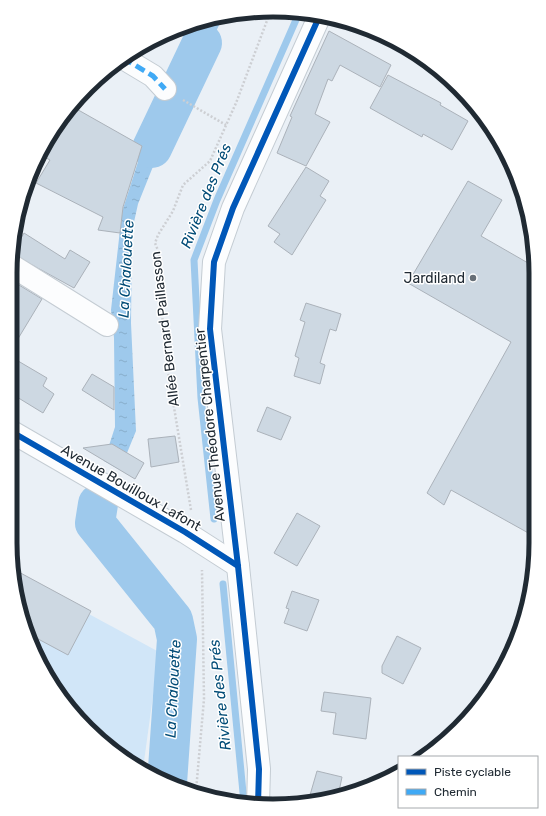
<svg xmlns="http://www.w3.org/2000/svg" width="546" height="816" font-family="Rubik,sans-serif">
<defs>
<pattern id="water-ripples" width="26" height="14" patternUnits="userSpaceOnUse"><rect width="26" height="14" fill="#9ec9ec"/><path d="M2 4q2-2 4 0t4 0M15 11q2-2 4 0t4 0" fill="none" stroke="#88adcb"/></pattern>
</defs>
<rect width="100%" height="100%" fill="#eaf0f6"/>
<polygon fill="#d1e6f8" points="15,574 159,652 143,769 113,752 54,689 24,627"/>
<g fill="url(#water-ripples)">
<polygon points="224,15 184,97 167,86 198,22"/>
<polygon points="167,93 182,102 158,154 138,204 132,231 131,323 136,431 120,470 104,461 115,427 114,338 111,310 122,212 143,146"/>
</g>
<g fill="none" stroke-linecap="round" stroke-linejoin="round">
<g stroke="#9ec9ec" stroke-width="7">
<polyline points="214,519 201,398 194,260 217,200 299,13"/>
<polyline points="223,584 244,803"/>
</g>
<g stroke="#9ec9ec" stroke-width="40">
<polyline points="152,148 202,43"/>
<polyline points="98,504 95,523 173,620 177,639 167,783"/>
</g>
</g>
<g fill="#cdd8e2" stroke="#abb2ba">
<polygon points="329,31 391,65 380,87 340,65 332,81 328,79 315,114 330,122 306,166 277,153 292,117 290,116"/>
<polygon points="388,75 441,103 440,105 468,121 452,150 423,134 422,137 370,108"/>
<polygon points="73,107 142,146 123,207 120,233 98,230 103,217 36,183 50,160 39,154"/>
<polygon points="306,167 329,181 320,196 326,200 292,255 274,242 280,234 268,226"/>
<polygon points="468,181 502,200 481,236 535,267 532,535 451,490 444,505 427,493 511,342 408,283"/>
<polygon points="24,233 65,259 70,250 90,262 74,288 14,255 15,249"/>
<polygon points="14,282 42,299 13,347 14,306"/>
<polygon points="306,303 341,314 336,331 330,329 320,363 325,365 320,384 294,376 299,358 295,356 305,322 300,320"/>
<polygon points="13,358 47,378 43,386 54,394 43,413 12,394"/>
<polygon points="92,374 114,387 114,410 82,390"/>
<polygon points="267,407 291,417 281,440 257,431"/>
<polygon points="175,436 179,462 151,467 148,439"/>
<polygon points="112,444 144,463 135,479 83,448"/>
<polygon points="297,513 320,526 297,566 274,553"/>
<polygon points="15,570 91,611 68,655 27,633 24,627"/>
<polygon points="292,591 319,600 307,631 284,623 289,609 286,608"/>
<polygon points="397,636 421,648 403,684 382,673 382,666"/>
<polygon points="324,692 371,698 366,739 333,734 336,713 321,711"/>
<polygon points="317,771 342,777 338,796 325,801 308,802"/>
</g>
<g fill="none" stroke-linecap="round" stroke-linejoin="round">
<defs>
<g id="minor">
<polyline points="123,58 153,76 165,89"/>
<polyline points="14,267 107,325"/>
<polyline points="12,432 185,532 238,566"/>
<polyline points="258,805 259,769 238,566 210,329 214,262 233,208 320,15"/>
</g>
</defs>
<use href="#minor" stroke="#c4ccd3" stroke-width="24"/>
<g stroke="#cdcfd3" stroke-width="2.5" stroke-dasharray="2 2" stroke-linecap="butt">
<polyline points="183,100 226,125"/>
<polyline points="191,510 167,365 158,274 159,253 155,243 158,235 173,211 183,185 210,161 236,103 271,10"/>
<polyline points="196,791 204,699 202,570"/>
</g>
<use href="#minor" stroke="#fcfdfe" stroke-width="22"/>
<polyline stroke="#3fa9f5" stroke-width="5" stroke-dasharray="10 5" stroke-linecap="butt" points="123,58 153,76 165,89"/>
<defs>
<g id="cycleway">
<polyline points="12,432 185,532 238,566"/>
<polyline points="258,805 259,769 238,566 210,329 214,262 233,208 320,15"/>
</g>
</defs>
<use href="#cycleway" stroke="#fff" stroke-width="8"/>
<use href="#cycleway" stroke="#0057b8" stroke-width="6"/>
</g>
<circle fill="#676f77" stroke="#fff" stroke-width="1.5" cx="473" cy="278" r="4"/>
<g text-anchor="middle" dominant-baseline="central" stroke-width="3" stroke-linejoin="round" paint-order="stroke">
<g font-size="14" fill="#202a33" stroke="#fff" text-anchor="end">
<text x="465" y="278">Jardiland</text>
</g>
<g font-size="14" fill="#202a33" stroke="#fff">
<text transform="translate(165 329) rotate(-97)">Allée Bernard Paillasson</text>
<text transform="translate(210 425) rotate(-96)">Avenue Théodore Charpentier</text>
<text transform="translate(131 488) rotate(30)">Avenue Bouilloux Lafont</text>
</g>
<g font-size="15" font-style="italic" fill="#024c77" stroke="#fff">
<text transform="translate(206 196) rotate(-68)">Rivière des Prés</text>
<text transform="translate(126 269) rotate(-87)">La Chalouette</text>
<text transform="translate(173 689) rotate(-87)">La Chalouette</text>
<text transform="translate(220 695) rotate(-96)">Rivière des Prés</text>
</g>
</g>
<path d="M0 0H546V816H0ZM273 17H273A256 256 0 0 1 529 273V543A256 256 0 0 1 273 799H273A256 256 0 0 1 17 543V273A256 256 0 0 1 273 17Z" fill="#fff" fill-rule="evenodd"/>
<path fill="none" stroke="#202a33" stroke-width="5" d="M273 17H273A256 256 0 0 1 529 273V543A256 256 0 0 1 273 799H273A256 256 0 0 1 17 543V273A256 256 0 0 1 273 17Z"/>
<rect x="398" y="756" width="140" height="52" fill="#ffffff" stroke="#a6aaad"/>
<rect x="406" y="769" width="20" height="6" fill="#0057b8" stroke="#a6aaad"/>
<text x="434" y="776" font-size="12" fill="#202a33">Piste cyclable</text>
<rect x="406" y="789" width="20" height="6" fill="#3fa9f5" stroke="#a6aaad"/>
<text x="434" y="796" font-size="12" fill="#202a33">Chemin</text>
</svg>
